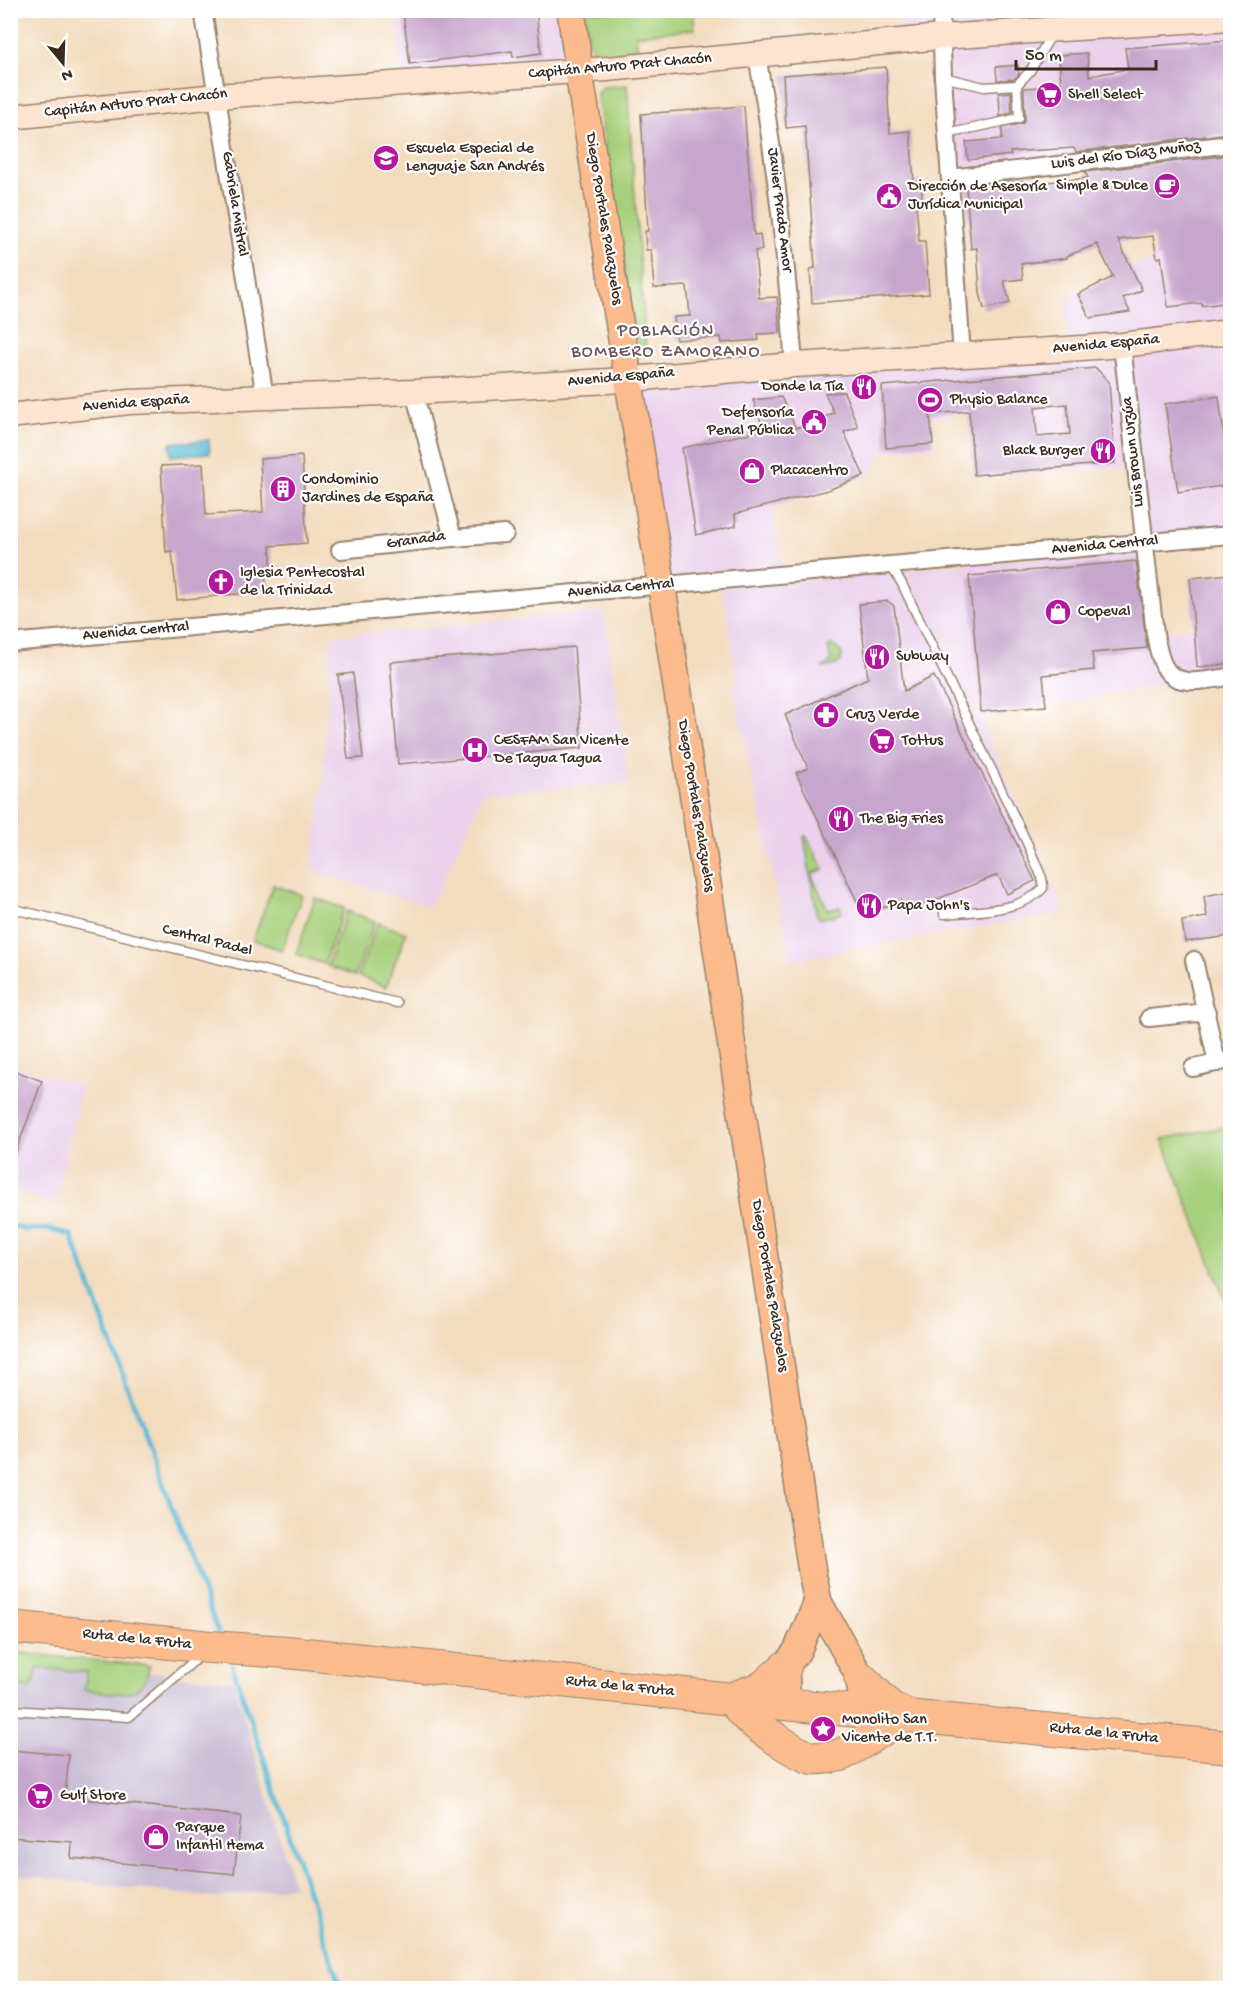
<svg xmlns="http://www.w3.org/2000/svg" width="1241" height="1999" font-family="'Gochi Hand',sans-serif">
<rect width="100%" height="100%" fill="#fff"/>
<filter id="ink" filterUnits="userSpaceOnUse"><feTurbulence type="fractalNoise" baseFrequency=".0167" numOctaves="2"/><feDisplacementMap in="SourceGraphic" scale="12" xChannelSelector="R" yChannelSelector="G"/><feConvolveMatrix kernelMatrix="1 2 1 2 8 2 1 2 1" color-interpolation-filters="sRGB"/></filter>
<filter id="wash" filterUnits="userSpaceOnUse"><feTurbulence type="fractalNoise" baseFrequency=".008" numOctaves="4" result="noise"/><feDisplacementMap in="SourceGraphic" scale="24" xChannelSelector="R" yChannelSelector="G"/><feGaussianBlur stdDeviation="1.35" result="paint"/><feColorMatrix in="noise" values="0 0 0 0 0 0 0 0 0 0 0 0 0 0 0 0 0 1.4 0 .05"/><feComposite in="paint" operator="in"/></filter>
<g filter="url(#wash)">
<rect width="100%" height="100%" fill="#f3dbbd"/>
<g fill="#ebd1ec">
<polygon points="396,11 561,11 568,58 402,74"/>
<polygon points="901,11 1230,11 1230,535 1143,542 1140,466 975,478 968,414 933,417 935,447 882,451 870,475 772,509 783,574 661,585 631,395 663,375 1067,349 1066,299 1157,256 1168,233 1156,150 950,178 941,37 902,42"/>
<polygon points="1139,549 1148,635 1230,622 1230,677 1180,681 981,719 1065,912 791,960 733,686 737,676 722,586"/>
<polygon points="604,612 629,783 484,793 430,907 311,870 323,784 331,636"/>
<polygon points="10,1064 82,1085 54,1206 11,1188"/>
</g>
<polygon fill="#cbbfd6" points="11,1659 233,1681 294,1886 217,1898 11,1874"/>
<g fill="#a7d07c" stroke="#717d4d" stroke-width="1.5">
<path d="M585,11H693L695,29L636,35L638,57C589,61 591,59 585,11Z"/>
<polygon points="627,85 646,351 638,351 597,94 603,87"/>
<path d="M832,645L842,653C844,665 832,667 822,668L831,662L828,646Z"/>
<polygon points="806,836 824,869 811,874 828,910 840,907 842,913 820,919 817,915 804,837"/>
<polygon points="273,885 302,895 282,950 253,940"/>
<polygon points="315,898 344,908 324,964 296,954"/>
<polygon points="347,911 375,921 355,976 327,966"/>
<polygon points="378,923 406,933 386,987 358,976"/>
<polygon points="1230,1126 1230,1312 1162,1139"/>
<path d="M11,1652L150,1666C148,1671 147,1677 145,1681C134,1701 102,1691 84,1690L87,1672L38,1668L32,1688L11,1686Z"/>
</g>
<polygon fill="#59b9d7" stroke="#4a727a" stroke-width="1.5" points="209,440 210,453 171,456 170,443"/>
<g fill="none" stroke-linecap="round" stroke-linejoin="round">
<g stroke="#59b9d7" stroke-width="5">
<polyline points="10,1224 25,1230 47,1229 71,1235 218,1632"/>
<polyline points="232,1665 341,1988"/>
</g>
</g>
<g id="blocks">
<g fill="#c7a6cd" fill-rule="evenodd">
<polygon points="427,10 536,10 541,53 513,57 512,51 410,64 403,13"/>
<polygon points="1230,40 1230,133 1076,152 1074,148 1010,152 1011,155 968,160 966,142 1002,139 1002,128 1023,123 1025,118 1024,88 1061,86 1059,55 1087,53 1089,76 1128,69 1125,48"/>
<polygon points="1018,65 1019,74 1014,79 997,80 996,67"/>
<polygon points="886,67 890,133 910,131 914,182 921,181 923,204 916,204 918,226 919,241 925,241 929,294 812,303 810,269 815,268 805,126 786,128 783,75"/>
<polygon points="1011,92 1012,113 1000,116 999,93"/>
<polygon points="744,106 754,235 760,234 762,250 755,251 759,298 777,297 780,333 758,334 759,340 722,343 721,337 676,340 674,317 690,316 687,286 654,288 651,250 646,250 645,231 648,231 641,114"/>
<polygon points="1230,155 1230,302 1202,306 1202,303 1168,307 1161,257 1157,258 1153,236 1118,240 1142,290 1123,298 1130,312 1090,318 1078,294 1113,277 1097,244 1067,256 1067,258 1021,264 1023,279 1004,281 1010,303 984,309 980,293 977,248 971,249 966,188 1025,181 1026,184 1088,178 1085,172"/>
<path d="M1096,368L1109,382L1115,463L974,475L969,411L930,414L933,444L886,448L882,386ZM1067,404L1070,434L1037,437L1035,407Z"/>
<polygon points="844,392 858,427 844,432 864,476 828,490 735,514 736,526 696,535 682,448 764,430 753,400 781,397 796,428 834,413 825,393"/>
<polygon points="1219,396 1230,485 1178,492 1165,404"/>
<polygon points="302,456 307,543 270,546 272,571 265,573 267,591 177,600 172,551 166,552 161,466 203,464 206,515 263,512 260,459"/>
<polygon points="1136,561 1147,648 1092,653 1094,670 1043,675 1046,706 981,712 969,576"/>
<polygon points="1230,574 1230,664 1197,667 1190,578"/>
<polygon points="888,601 894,606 904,691 934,676 1035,881 1007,894 998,875 905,912 901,900 864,916 796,773 808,768 785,715 868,678 859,604"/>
<polygon points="574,647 582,748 398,764 390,662"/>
<polygon points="353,673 363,758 348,759 338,675"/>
<polygon points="1226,892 1230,922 1230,936 1185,942 1182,921 1207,917 1204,896"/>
<polygon points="10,1069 42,1081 12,1162 10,1161"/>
<polygon points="10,1750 69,1755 65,1797 241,1816 234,1874 71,1858 72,1842 10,1837"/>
</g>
</g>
</g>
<g filter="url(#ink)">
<use href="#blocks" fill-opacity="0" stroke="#97826e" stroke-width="1.5"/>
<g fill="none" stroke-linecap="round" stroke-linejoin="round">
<defs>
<g id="lane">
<polyline points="943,77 984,87 1017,85 1030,71 1053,32"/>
<polyline points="947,134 1019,118 1017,85"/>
<path d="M890,565L901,582L1028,845L1042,878L1043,888C1022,912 974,911 944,914"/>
<polyline points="10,908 397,1003"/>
<polyline points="10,1710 129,1717 202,1654"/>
</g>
<g id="street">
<polyline points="203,10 265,397"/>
<polyline points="941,10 943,77 962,356"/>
<path d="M757,55C775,158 787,261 794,365"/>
<polyline points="950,178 1230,144"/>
<path d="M1122,345L1155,634C1157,644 1159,657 1164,666C1176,690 1209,679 1230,677"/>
<polyline points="453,538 505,534"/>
<polyline points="340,550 453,538 414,392"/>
<polyline points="10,643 1230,535"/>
<polyline points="1194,960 1217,1063"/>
<polyline points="1149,1018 1207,1012"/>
<polyline points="1193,1068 1230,1060"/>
</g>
<g id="secondary">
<polyline points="10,117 217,96 607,69 941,37 1230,18"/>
<polyline points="10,416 129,402 414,392 608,381 794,365 1067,349 1122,345 1230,332"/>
</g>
<g id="primary">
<polyline points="571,10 581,85 658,562 812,1572 818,1602 860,1677 862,1698"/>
<polyline points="786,1689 785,1667 797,1651 818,1602"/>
</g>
<g id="highway">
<polyline points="10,1627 210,1647 287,1652 732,1699 1230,1747"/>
<polyline points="860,1677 890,1707 906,1715"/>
<polyline points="733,1698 763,1687 785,1667"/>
<path d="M732,1699C736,1704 740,1710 744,1714C754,1725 799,1756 813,1758C822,1759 832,1757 841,1755L907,1715"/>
</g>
</defs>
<use href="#lane" stroke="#97826e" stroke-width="11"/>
<use href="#street" stroke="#97826e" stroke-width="20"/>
<use href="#secondary" stroke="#97826e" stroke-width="27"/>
<use href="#primary" stroke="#97826e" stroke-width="30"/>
<use href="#highway" stroke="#97826e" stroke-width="34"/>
<use href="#lane" stroke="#fff" stroke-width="8"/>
<use href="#street" stroke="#fff" stroke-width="16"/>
<use href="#secondary" stroke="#fde4d1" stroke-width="24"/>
<use href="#primary" stroke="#fbbb8d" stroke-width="27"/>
<use href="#highway" stroke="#fbbb8d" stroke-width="32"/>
</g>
</g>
<defs>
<symbol id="supermarket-disc" viewBox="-11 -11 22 22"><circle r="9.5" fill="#b5179e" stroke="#fff"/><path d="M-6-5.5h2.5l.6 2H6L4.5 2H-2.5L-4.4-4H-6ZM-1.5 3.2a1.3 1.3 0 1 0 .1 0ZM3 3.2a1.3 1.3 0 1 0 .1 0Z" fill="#fff"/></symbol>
<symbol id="school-disc" viewBox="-11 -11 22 22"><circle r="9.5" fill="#b5179e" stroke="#fff"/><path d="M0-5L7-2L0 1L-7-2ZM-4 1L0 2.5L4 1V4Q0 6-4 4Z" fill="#fff"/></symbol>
<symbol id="cafe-disc" viewBox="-11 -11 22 22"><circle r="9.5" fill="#b5179e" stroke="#fff"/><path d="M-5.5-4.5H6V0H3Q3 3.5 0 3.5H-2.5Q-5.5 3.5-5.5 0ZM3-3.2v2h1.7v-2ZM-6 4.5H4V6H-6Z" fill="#fff"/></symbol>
<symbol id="civic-disc" viewBox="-11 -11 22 22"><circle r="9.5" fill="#b5179e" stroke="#fff"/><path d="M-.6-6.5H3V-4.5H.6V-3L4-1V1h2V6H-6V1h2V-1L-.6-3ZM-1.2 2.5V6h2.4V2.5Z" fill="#fff"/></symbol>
<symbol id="restaurant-disc" viewBox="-11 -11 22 22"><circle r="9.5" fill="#b5179e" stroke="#fff"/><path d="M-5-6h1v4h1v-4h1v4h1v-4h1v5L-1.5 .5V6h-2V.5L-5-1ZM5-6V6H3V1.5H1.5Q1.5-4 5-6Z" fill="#fff"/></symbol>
<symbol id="stadium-disc" viewBox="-11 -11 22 22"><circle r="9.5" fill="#b5179e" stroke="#fff"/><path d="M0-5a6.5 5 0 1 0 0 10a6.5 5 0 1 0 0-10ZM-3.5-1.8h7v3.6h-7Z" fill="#fff"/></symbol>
<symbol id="shop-disc" viewBox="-11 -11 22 22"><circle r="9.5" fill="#b5179e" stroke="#fff"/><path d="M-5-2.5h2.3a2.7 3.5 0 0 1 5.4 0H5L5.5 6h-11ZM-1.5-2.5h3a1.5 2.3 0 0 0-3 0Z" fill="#fff"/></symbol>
<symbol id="building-disc" viewBox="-11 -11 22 22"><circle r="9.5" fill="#b5179e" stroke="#fff"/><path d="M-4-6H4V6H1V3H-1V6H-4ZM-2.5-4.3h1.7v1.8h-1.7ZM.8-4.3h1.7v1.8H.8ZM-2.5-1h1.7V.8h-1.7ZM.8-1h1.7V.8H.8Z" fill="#fff"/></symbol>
<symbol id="church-disc" viewBox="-11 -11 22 22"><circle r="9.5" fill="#b5179e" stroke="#fff"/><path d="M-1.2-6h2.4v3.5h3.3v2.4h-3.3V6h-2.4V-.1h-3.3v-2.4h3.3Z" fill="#fff"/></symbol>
<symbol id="pharmacy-disc" viewBox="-11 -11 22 22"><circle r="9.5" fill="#b5179e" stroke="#fff"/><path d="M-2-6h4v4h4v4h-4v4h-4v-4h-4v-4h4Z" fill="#fff"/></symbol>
<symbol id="hospital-disc" viewBox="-11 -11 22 22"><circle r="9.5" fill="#b5179e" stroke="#fff"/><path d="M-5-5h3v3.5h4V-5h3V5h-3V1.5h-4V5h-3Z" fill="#fff"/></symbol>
<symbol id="sight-disc" viewBox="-11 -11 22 22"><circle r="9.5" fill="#b5179e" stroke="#fff"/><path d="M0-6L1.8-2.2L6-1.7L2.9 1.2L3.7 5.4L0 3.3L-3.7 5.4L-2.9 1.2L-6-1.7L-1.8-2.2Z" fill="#fff"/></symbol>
</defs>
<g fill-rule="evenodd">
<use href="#supermarket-disc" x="1034" y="80" width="30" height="30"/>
<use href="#school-disc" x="371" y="143" width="30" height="30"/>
<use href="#cafe-disc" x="1152" y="171" width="30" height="30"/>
<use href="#civic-disc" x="874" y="181" width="30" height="30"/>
<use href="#restaurant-disc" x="849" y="372" width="30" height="30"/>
<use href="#stadium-disc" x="915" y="385" width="30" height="30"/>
<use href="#civic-disc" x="799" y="407" width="30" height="30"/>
<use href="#restaurant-disc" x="1088" y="436" width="30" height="30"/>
<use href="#shop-disc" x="737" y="456" width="30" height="30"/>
<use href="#building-disc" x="268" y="474" width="30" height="30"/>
<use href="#church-disc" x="206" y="567" width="30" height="30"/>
<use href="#shop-disc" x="1043" y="597" width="30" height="30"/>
<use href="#restaurant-disc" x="862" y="642" width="30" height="30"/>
<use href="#pharmacy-disc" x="811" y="700" width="30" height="30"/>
<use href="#supermarket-disc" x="867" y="726" width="30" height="30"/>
<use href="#hospital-disc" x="460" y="735" width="30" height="30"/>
<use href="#restaurant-disc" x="826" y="804" width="30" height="30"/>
<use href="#restaurant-disc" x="854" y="891" width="30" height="30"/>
<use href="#sight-disc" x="808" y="1714" width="30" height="30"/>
<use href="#supermarket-disc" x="25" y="1781" width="30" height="30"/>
<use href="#shop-disc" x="141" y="1822" width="30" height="30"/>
</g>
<g text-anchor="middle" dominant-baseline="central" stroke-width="4.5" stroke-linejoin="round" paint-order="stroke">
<g font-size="16" fill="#3b2a1e" stroke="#fff">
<text transform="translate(620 67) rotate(-5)">Capitán Arturo Prat Chacón</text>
<text transform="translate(136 104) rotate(-6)">Capitán Arturo Prat Chacón</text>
<text transform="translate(1126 156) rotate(-7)">Luis del Río Díaz Muñoz</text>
<text transform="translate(234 204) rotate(81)">Gabriela Mistral</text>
<text transform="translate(779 210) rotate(83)">Javier Prado Amor</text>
<text transform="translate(603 219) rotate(81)">Diego Portales Palazuelos</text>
<text transform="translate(1106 345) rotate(-5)">Avenida España</text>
<text transform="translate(621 378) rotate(-5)">Avenida España</text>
<text transform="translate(136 404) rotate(-4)">Avenida España</text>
<text transform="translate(1134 452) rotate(-96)">Luis Brown Urzúa</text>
<text transform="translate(416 541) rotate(-8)">Granada</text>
<text transform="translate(1105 546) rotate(-5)">Avenida Central</text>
<text transform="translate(621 589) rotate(-5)">Avenida Central</text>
<text transform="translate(136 632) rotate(-5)">Avenida Central</text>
<text transform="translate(695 806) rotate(81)">Diego Portales Palazuelos</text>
<text transform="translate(207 941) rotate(14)">Central Padel</text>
<text transform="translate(769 1286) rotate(81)">Diego Portales Palazuelos</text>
<text transform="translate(137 1640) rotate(6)">Ruta de la Fruta</text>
<text transform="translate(620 1687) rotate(6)">Ruta de la Fruta</text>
<text transform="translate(1104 1734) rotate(6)">Ruta de la Fruta</text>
</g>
<g font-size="16" fill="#3b2a1e" stroke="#fff" text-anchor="start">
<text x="1068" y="95">Shell Select</text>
<text x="406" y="149">Escuela Especial de<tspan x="406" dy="18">Lenguaje San Andrés</tspan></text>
<text x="1148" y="186" text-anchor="end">Simple &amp; Dulce</text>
<text x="908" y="187">Dirección de Asesoría<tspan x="908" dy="18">Jurídica Municipal</tspan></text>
<text x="844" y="387" text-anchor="end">Donde la Tía</text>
<text x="950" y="400">Physio Balance</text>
<text x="794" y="413" text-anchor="end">Defensoría<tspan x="794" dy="18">Penal Pública</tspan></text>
<text x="1084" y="451" text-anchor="end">Black Burger</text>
<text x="771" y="471">Placacentro</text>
<text x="302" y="480">Condominio<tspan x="302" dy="18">Jardines de España</tspan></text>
<text x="240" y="573">Iglesia Pentecostal<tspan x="240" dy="18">de la Trinidad</tspan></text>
<text x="1078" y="612">Copeval</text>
<text x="896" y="657">Subway</text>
<text x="846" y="715">Cruz Verde</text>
<text x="494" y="741">CESFAM San Vicente<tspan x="494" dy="18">De Tagua Tagua</tspan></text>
<text x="902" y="741">Tottus</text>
<text x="860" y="819">The Big Fries</text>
<text x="888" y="906">Papa John's</text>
<text x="842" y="1720">Monolito San<tspan x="842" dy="18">Vicente de T.T.</tspan></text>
<text x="60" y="1796">Gulf Store</text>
<text x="176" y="1828">Parque<tspan x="176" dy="18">Infantil Hema</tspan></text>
</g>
<g font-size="18" letter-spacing="1.5" fill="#6c555b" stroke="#fff">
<text x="666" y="331">POBLACIÓN<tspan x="666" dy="21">BOMBERO ZAMORANO</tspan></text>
</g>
</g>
<rect width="1241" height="1999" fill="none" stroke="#fff" stroke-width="36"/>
<g transform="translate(63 63) rotate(161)" stroke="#ffffff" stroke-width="4.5" paint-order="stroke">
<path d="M0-4.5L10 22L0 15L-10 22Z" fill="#3b2a1e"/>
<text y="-9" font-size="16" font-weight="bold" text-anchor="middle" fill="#3b2a1e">N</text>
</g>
<path d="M1016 60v9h140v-9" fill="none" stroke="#3b2a1e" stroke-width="3"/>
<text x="1025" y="60" font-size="18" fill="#3b2a1e" stroke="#ffffff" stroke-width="4.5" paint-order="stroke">50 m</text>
</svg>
